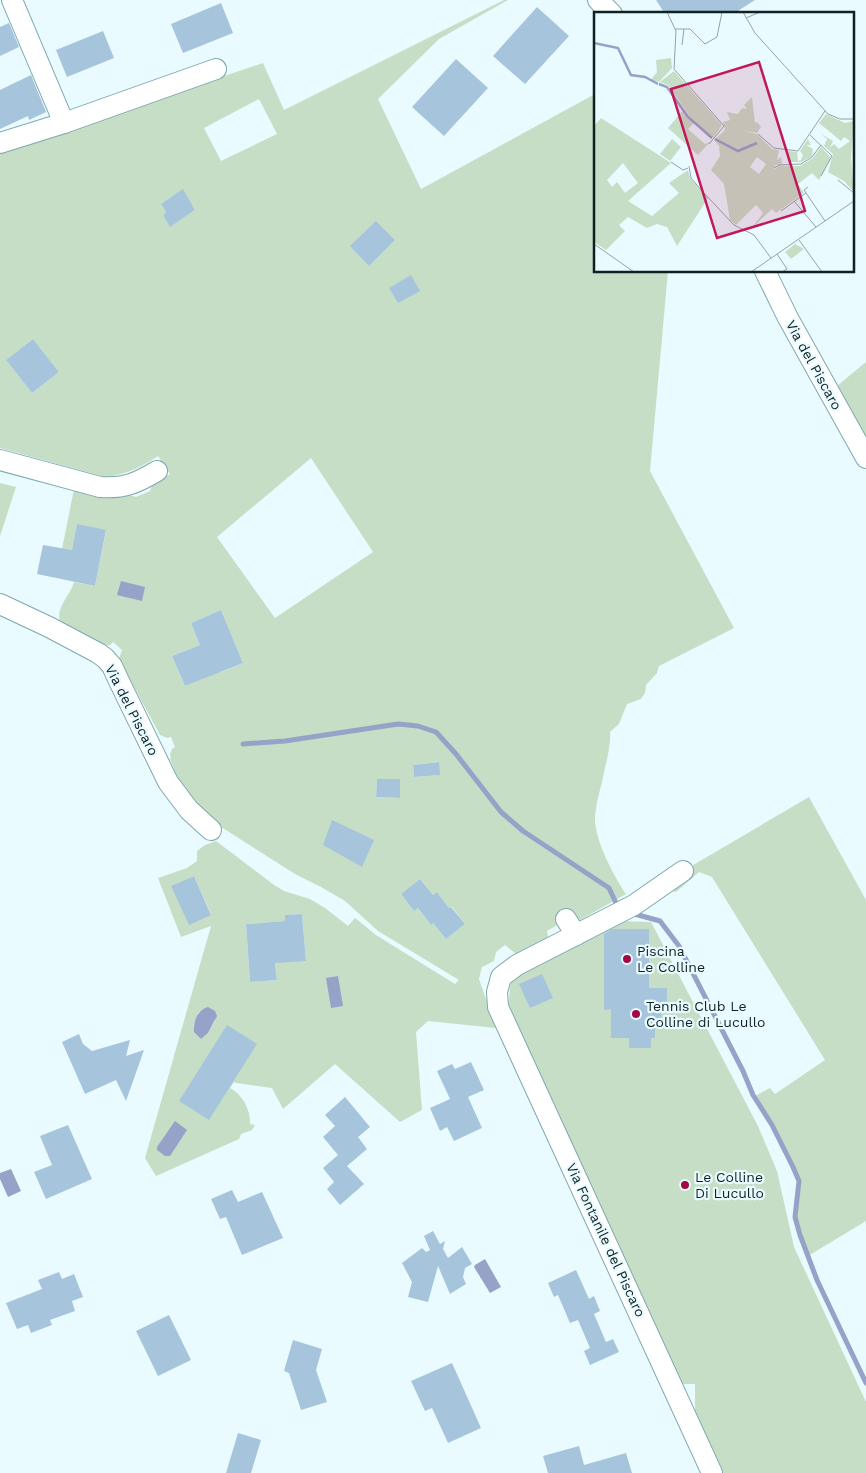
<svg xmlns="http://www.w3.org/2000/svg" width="866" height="1473" font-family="'Work Sans',sans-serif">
<rect width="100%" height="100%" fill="#e9fbfe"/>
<g fill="#c6dec6" fill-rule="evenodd">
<path d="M504,0H508L439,39L378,99L421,189L595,94V271H668L650,471L734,628L659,666L657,673L646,685L645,693L641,699L627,704L619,724L610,732C611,749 605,765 602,782C599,794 595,808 595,820C596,843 614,876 626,894L580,920L574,915L547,931L548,937L516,954L505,945L496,952L494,961L482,967L479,979L496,1028L428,1021L416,1032L422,1110L400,1122L335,1064L283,1109L272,1088L236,1083L234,1082L230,1088C242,1094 251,1110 250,1124L255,1125L252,1130L241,1134L239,1139L156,1176L145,1158L211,926L181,937L158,878L187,868L197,861V851L205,845L216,841L274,885L284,891L310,899L325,908L348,926L355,918L376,935L455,984L459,980L378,931L345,901L321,887L295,874L218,825L189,796L181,785L170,759L171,757L170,754L172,749L175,747L171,737L167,738L160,735L119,659L122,650L113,642L110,645L103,646L62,624C52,611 71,595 74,582L95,586L106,531L77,525L72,551L62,549L74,489C85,492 97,498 108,498C119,499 125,493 136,497L150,491L152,485L170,474L158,456C142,467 124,475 105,477L0,448V152L263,63L284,110ZM259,99L277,134L221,161L204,128ZM183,190L195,210L171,226L163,215L166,212L161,204ZM33,339L59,372L32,393L6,360ZM311,458L373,552L275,618L217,537ZM221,610L243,663L221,672L219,666L209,676L185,686L172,656L200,645L191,623ZM438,762L439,775L414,777L413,765ZM377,779H400V798L376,797ZM194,876L211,914L189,924L172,886ZM420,879L433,895L437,892L449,908L452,907L465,924L446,939L433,923L430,924L418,908L414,911L401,894ZM302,914L306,961H275L277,980L250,982L246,924L285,921V915ZM203,1009L215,1021L208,1033L193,1026L198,1013Z"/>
<polygon points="866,362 866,447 837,386"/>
<polygon points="0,483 16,487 0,536"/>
<polygon points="809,797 866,900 866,1221 808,1256 795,1217 799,1181 785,1152 755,1096 770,1088 775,1094 825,1060 712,877 699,872 676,892 659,887 683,871"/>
<polygon points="617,921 651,922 758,1126 777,1171 794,1247 866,1402 866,1473 721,1473 695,1418 695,1384 681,1384 508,1008 511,979 585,941"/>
</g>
<g fill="#97a2c9">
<polygon points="121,581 145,587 142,601 117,595"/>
<polygon points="338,976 343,1006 331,1008 326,978"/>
<path d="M208,1007L215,1011L217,1016L208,1033L201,1039L194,1032C193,1022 197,1010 208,1007Z"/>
<polygon points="175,1121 187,1130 170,1156 165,1156 157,1150 157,1147"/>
<polygon points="11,1169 21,1191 8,1197 0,1179 0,1173"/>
<polygon points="485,1259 501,1287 490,1293 474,1267 475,1265"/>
</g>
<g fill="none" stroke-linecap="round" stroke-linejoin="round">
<g stroke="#97a2c9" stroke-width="5">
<polyline points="243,744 285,741 398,724 418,726 436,732 456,754 501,812 523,831 609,888 616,903"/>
<polyline points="631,913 660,921 679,946 743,1071 753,1095 772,1125 793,1167 799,1181 795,1217 800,1235 817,1280 866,1383"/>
</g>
</g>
<g fill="#a6c5dc">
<polygon points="656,0 755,0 733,14 665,14"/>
<polygon points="221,3 233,33 183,53 171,24"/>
<polygon points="537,7 569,36 525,84 493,56"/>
<polygon points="9,23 19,47 0,56 0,27"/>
<polygon points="103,31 114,58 67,77 56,50"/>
<polygon points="456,59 488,88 444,136 412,107"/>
<polygon points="31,75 46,112 29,120 28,116 0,129 0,90"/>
<polygon points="183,189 195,210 170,227 163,215 166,212 161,204"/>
<polygon points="376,221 395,240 369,266 350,246"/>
<polygon points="411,275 420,291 398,303 389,288"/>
<polygon points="33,339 59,372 32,393 6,360"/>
<polygon points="77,524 106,530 95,586 37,574 43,545 72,550"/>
<polygon points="221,610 243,663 185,686 172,656 200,645 191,623"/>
<polygon points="439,762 440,775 414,777 413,765"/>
<polygon points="377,779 400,779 400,798 376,797"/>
<polygon points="332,820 374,840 362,867 323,845"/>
<polygon points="194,876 211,915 189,925 171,886"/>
<polygon points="420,879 433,895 437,892 449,908 451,907 465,924 446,939 433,923 431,925 418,908 414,911 401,894"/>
<polygon points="302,914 306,961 275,963 277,980 250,982 246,924 285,921 285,915"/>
<polygon points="612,929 649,929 649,988 667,988 667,1006 661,1006 661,1019 655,1019 655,1038 651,1038 651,1048 629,1048 629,1038 611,1038 611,1009 604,1010 604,934"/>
<polygon points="542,974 553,998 530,1008 519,984"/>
<polygon points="227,1025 257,1044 209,1120 179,1101"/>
<polygon points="79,1034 83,1044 92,1051 130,1040 126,1056 144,1050 126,1101 116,1080 85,1094 62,1042"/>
<polygon points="471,1062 484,1090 468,1097 482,1128 454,1141 447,1127 440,1131 430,1108 450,1099 437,1071 452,1064 455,1069"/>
<polygon points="345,1097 370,1127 358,1137 367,1149 347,1166 364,1184 340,1205 327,1189 334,1182 323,1168 338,1155 323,1137 335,1126 325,1115"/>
<polygon points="68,1125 92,1179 46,1199 34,1172 52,1165 40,1136"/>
<polygon points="232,1190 238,1202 262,1192 283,1238 242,1255 226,1217 220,1219 211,1199"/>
<polygon points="433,1231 440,1244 445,1241 443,1249 448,1258 462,1247 472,1264 465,1268 463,1277 466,1284 450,1294 438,1266 428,1302 408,1297 412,1282 402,1263 422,1248 426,1252 430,1250 424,1236"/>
<polygon points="576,1270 589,1299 594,1296 600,1311 594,1314 606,1342 613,1339 619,1352 590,1365 584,1351 590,1348 578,1320 570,1323 558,1295 554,1297 548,1283"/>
<polygon points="59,1272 62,1279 74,1274 83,1297 72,1301 75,1311 50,1320 52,1325 31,1333 28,1325 17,1329 6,1303 42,1289 38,1280"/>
<polygon points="169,1315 191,1360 158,1376 136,1331"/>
<polygon points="293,1340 322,1349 316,1370 327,1402 301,1410 289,1373 284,1371"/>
<polygon points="452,1363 481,1428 448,1443 432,1408 425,1411 411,1381"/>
<polygon points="238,1433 261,1440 251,1473 226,1473"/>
<polygon points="579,1446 584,1465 626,1453 632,1473 548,1473 543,1456"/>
</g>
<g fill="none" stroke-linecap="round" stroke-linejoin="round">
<defs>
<g id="minor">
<polyline points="12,0 64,123"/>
<polyline points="598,0 612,14"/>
<polyline points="0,143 64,123 216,69"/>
<polyline points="765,271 788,318 866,458"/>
<path d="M0,460L100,487C124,489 137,483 157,471"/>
<polyline points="0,604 49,627 98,653 105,658 112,666 118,679 168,782 189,810 211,830"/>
<polyline points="683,871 634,905 517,965 501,977 497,992 498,1007 712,1473"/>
<polyline points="566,919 576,935"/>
</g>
</defs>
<use href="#minor" stroke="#7da8af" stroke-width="22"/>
<use href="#minor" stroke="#fff" stroke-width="20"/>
</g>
<g fill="#a20845" stroke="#e9fbfe" stroke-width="2">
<circle cx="627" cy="959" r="5"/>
<circle cx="636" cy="1014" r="5"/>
<circle cx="685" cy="1185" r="5"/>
</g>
<g text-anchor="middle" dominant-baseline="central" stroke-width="4.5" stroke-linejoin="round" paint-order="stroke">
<g font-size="14" fill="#102124" stroke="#e9fbfe">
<text transform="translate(814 365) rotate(61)">Via del Piscaro</text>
<text transform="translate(132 710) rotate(63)">Via del Piscaro</text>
<text transform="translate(606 1240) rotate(65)">Via Fontanile del Piscaro</text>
</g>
<g font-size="14" fill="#102124" stroke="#e9fbfe" text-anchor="start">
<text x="637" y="951">Piscina<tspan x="637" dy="16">Le Colline</tspan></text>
<text x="646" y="1006">Tennis Club Le<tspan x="646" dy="16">Colline di Lucullo</tspan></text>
<text x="695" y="1177">Le Colline<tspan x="695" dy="16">Di Lucullo</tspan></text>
</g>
</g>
<g transform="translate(594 12)">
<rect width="260" height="260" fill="#e9fbfe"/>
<path d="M77,46L78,56L65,70L57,68L63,60L62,48ZM80,59L128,113L120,125L116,126L99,109L74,73L66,70ZM158,85L161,111L163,110L167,115L163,121L146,118L163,122L178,137L185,138L183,148L187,145L188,152L181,153L180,158L185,154H206L219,146L227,135L237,146L225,168L218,161L204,172L210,181L182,201L178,197L157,217L169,201L162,193L142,213L136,208L130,172L117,158L126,144L125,134L120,128L131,118L129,110L136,108L133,100L144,102L148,96L153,97L150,93ZM163,145L172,152L165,162L156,155ZM90,97L100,111L94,117L111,132L116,130L104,143L74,116ZM232,102L251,111L260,109L257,146L260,180L250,169L234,160L239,142L230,134L233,127L227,122L239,129L236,136L240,132L245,137L256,129L250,125L247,129L225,111ZM7,106L77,151L34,189L58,204L85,181L75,171L94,158L96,166L114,186L83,234L73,215L63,212L53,216L34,205L25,213L31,219L12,238L0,230V114ZM29,151L44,171L31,181L23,170L18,175L13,168ZM78,127L87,135L76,149L66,142ZM214,127L217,133H212L219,137L218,144L208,150H194V139L203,140L204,149L207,148L209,143L206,139ZM201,232L210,237L197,247L191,240Z" fill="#c6dec6" fill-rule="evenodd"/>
<path fill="none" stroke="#97a2c9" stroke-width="2.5" d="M0,31L24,36L37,63L51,65L64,72M65,72L73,75L94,105L118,126M121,127L144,139L163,131"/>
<path fill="none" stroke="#92a4a7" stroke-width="1" d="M73,0L82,19L80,57L130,114L115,132M149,0L161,21L234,102L246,107H260M152,6L166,0M81,17H96L111,32L123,25L128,0M88,33L90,17M164,122L180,136L204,139L231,99M216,123L238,144L227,164M77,150L89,158L94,156M95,154L97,166L109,180L140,213L160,223L177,246M180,156L185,153L207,152L218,145L227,133M244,168L260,181M214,175L210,178L231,209M200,189L222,215M187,199L212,181M205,228L228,260M0,232L40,260M183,242L193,257L188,260M157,260L260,189"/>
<path fill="#c2185b" fill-opacity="0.15" stroke="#c2185b" stroke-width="2.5" d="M165,50L211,199L123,226L77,77Z"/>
<rect width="260" height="260" fill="none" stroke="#102124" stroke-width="2.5"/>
</g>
</svg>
